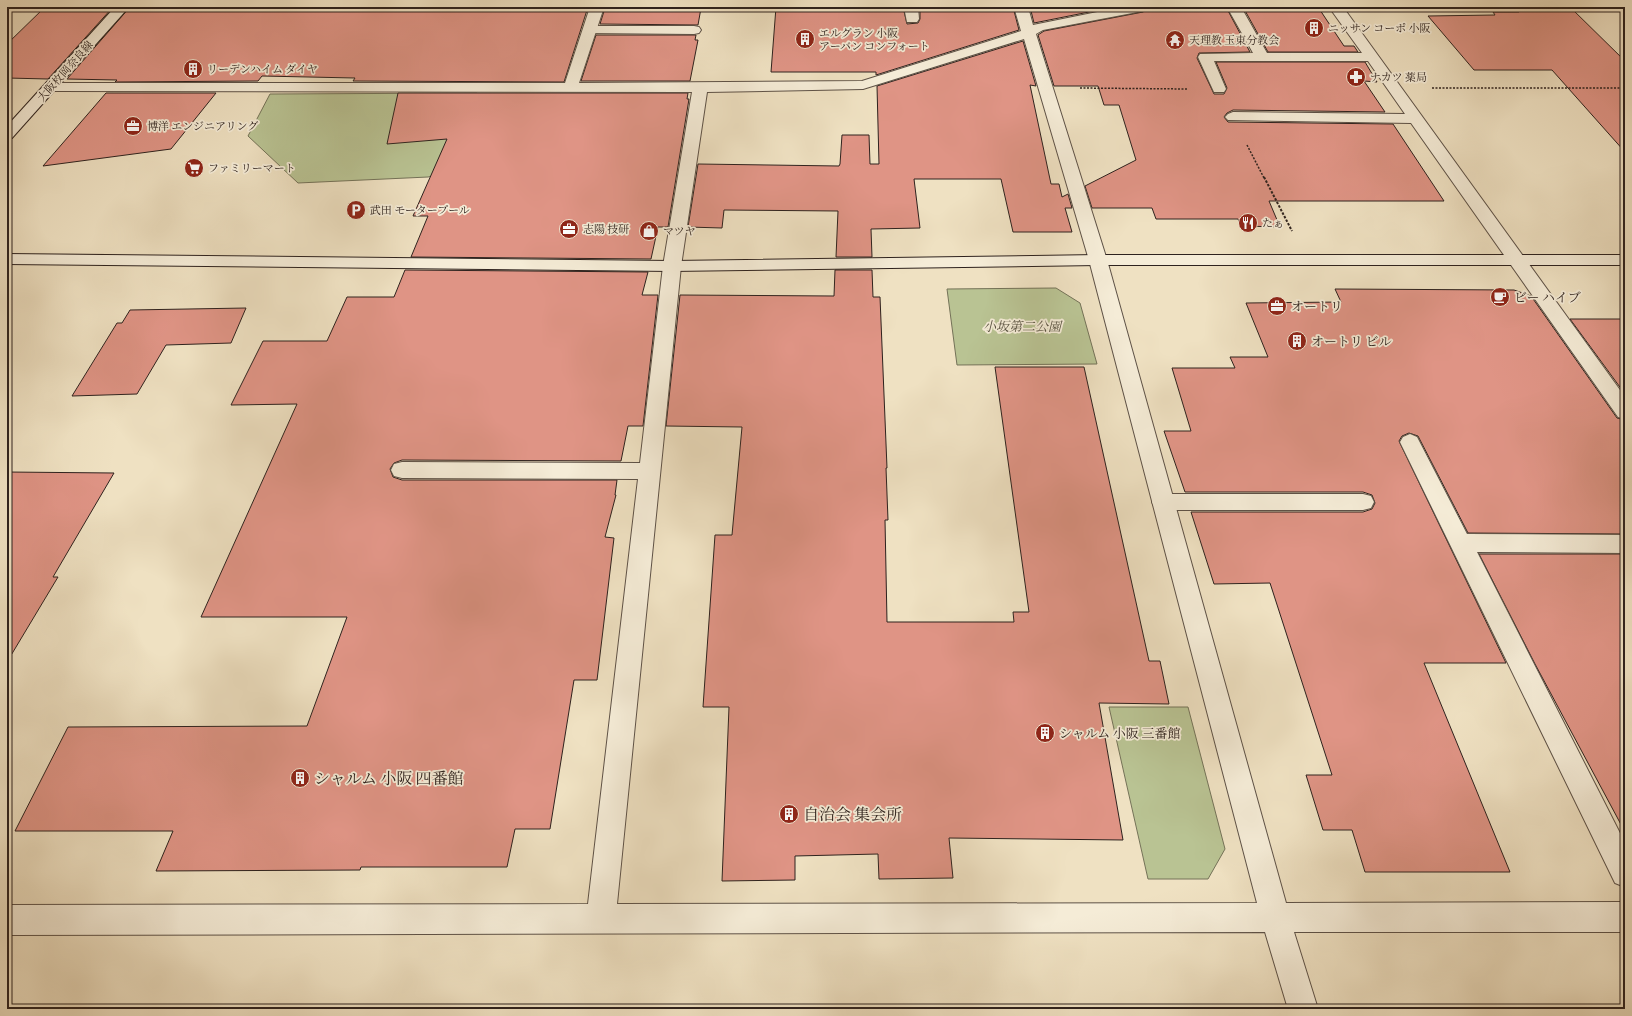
<svg xmlns="http://www.w3.org/2000/svg" width="1632" height="1016" font-family="'EB Garamond','Noto Serif JP',serif">
<rect width="100%" height="100%" fill="#efe1c2"/>
<filter id="stains"><feTurbulence type="fractalNoise" baseFrequency=".005" numOctaves="4"/><feColorMatrix values="0 0 0 0 .2 0 0 0 0 .09 0 0 0 0 .02 0 0 0 .5 -.17"/></filter>
<radialGradient id="worn" r=".72"><stop offset=".6" stop-color="#630" stop-opacity="0"/><stop offset="1" stop-color="#630" stop-opacity=".3"/></radialGradient>
<g fill="#b9c393" stroke="#747258">
<polygon points="477,93 482,164 428,177 298,183 248,136 270,94"/>
<polygon points="1056,288 1080,303 1097,364 957,365 947,289"/>
<polygon points="1109,707 1188,707 1225,849 1208,879 1148,879"/>
</g>
<g fill="#df9485" stroke="#2e221e">
<polygon points="45,7 113,7 48,79 7,78 7,44"/>
<polygon points="130,7 588,7 564,82 353,81 355,78 262,76 258,81 115,82 117,80 67,79"/>
<polygon points="656,7 701,8 698,25 600,24 605,8 655,9"/>
<polygon points="776,7 903,7 907,24 918,23 920,19 920,7 1013,7 1019,30 876,75 876,72 771,72"/>
<polygon points="1030,7 1114,7 1034,23"/>
<polygon points="1151,7 1226,7 1250,52 1199,53 1197,58 1214,94 1224,94 1227,88 1216,62 1365,62 1377,82 1364,81 1385,112 1233,110 1227,113 1224,117 1228,122 1393,124 1444,201 1269,201 1280,227 1241,226 1238,219 1156,219 1152,208 1092,208 1085,186 1136,160 1119,105 1104,105 1098,86 1054,86 1038,35 1044,31 1143,12"/>
<polygon points="1243,7 1318,7 1344,46 1354,46 1358,52 1268,52"/>
<polygon points="1514,7 1570,7 1625,61 1625,152 1552,70 1474,70 1428,16 1495,15 1493,12 1519,12"/>
<polygon points="596,35 696,35 695,40 698,40 690,81 581,81"/>
<polygon points="1023,41 1036,86 1030,85 1051,184 1059,184 1062,197 1068,194 1072,208 1065,208 1072,232 1013,232 1001,179 914,179 920,228 871,229 872,257 836,257 838,211 724,210 722,228 688,227 698,164 839,166 840,164 842,135 869,135 870,164 879,164 877,86"/>
<polygon points="106,93 216,93 171,149 43,166"/>
<polygon points="398,93 688,93 687,99 689,99 668,227 658,227 651,259 411,257 428,216 413,216 447,139 387,144"/>
<polygon points="405,270 648,272 642,295 658,295 643,426 628,426 621,461 402,460 394,463 390,469 393,477 402,480 617,480 615,495 616,495 605,537 614,538 597,680 574,680 550,829 515,829 507,867 361,867 360,870 156,871 173,831 15,831 68,727 307,726 347,617 201,617 297,404 231,405 263,341 327,341 347,297 394,297"/>
<polygon points="835,270 872,270 873,297 880,297 887,468 886,468 888,520 885,520 887,622 1014,622 1013,612 1029,612 995,367 1084,367 1149,661 1160,661 1169,704 1099,703 1123,840 949,838 953,878 879,879 878,854 795,856 795,880 722,881 729,707 703,707 715,535 732,535 742,427 666,426 680,295 834,296"/>
<polygon points="1335,289 1514,290 1531,296 1617,418 1625,420 1625,534 1468,533 1418,436 1409,433 1402,436 1399,441 1506,663 1424,663 1510,872 1365,872 1352,830 1323,830 1306,775 1332,775 1270,583 1214,584 1191,512 1363,512 1372,509 1375,503 1372,495 1363,492 1185,492 1164,431 1191,431 1172,368 1235,368 1230,357 1268,357 1246,303 1341,302"/>
<polygon points="246,308 231,343 166,345 137,394 72,396 117,323 122,323 130,310"/>
<polygon points="1570,319 1625,319 1625,394"/>
<polygon points="7,472 114,473 53,577 58,577 7,662"/>
<polygon points="1479,554 1625,554 1625,832 1535,664"/>
</g>
<g fill="none" stroke-linecap="round" stroke-linejoin="round">
<defs>
<g id="lane">
<polygon points="904,7 918,7 919,19 917,22 907,22"/>
<polygon points="590,26 694,26 699,27 701,30 699,33 694,34 585,33 583,30 585,27"/>
<polygon points="1410,434 1417,437 1467,534 1625,535 1625,553 1477,552 1625,843 1625,887 1615,883 1400,442 1403,437"/>
<polygon points="1163,494 1363,494 1371,496 1374,502 1371,508 1363,510 1163,510 1155,508 1152,502 1155,496"/>
</g>
<g id="street">
<path d="M590,7H604L579,83L862,81L1021,31L1014,7H1028L1033,25L1122,7H1150L1143,11L1043,30L1036,34L1107,260L1286,903L1625,902V932H1294L1318,1009H1288L1265,932L7,935V905L588,904L638,479L402,478L394,476L391,470L394,464L402,462L640,463L663,266L692,92L51,91L46,90L44,87L46,84L51,83H565ZM1024,39L1089,260L1257,903L617,904L681,266L707,92L863,89Z"/>
<polygon points="1227,7 1241,7 1267,53 1362,53 1329,7 1343,7 1625,397 1625,419 1618,417 1411,123 1228,120 1225,117 1228,114 1233,112 1405,114 1368,61 1214,61 1226,89 1224,92 1214,92 1198,57 1200,54 1253,53"/>
</g>
<g id="secondary">
<polygon points="115,7 129,7 12,138 7,140 7,126"/>
<polygon points="7,254 672,261 1098,255 1625,255 1625,265 1098,265 672,271 7,264"/>
</g>
</defs>
<use href="#lane" stroke="#5e5247" stroke-width="2"/>
<use href="#street" stroke="#5e5247" stroke-width="2"/>
<use href="#secondary" stroke="#2e221e" stroke-width="2"/>
<g stroke="#2e221e" stroke-width="1.5" stroke-dasharray="2 1.5" stroke-linecap="butt">
<polyline points="1080,88 1187,89"/>
<polyline points="1432,88 1625,88"/>
<polyline points="1247,145 1264,178"/>
</g>
<polyline stroke="#2e221e" stroke-width="2" stroke-dasharray="2.5 1.5" stroke-linecap="butt" points="1264,177 1292,231"/>
<use href="#lane" fill="#f5ecd7" fill-rule="evenodd"/>
<use href="#street" fill="#f5ecd7" fill-rule="evenodd"/>
<use href="#secondary" fill="#f5ecd7" fill-rule="evenodd"/>
</g>
<defs>
<symbol id="building-disc" viewBox="-11 -11 22 22"><circle r="9.5" fill="#8f2418" stroke="#f5ecd7"/><path d="M-4-6H4V6H1V3H-1V6H-4ZM-2.5-4.3h1.7v1.8h-1.7ZM.8-4.3h1.7v1.8H.8ZM-2.5-1h1.7V.8h-1.7ZM.8-1h1.7V.8H.8Z" fill="#fff"/></symbol>
<symbol id="temple-disc" viewBox="-11 -11 22 22"><circle r="9.5" fill="#8f2418" stroke="#f5ecd7"/><path d="M0-6L5-2H3V0L6.5 2.5H4V6H1.5V3h-3V6H-4V2.5H-6.5L-3 0V-2H-5Z" fill="#fff"/></symbol>
<symbol id="pharmacy-disc" viewBox="-11 -11 22 22"><circle r="9.5" fill="#8f2418" stroke="#f5ecd7"/><path d="M-2-6h4v4h4v4h-4v4h-4v-4h-4v-4h4Z" fill="#fff"/></symbol>
<symbol id="office-disc" viewBox="-11 -11 22 22"><circle r="9.5" fill="#8f2418" stroke="#f5ecd7"/><path d="M-6-3h4V-5.5h4V-3h4V5H-6ZM-1-4.5V-3h2v-1.5ZM-6 0V1H6V0Z" fill="#fff"/></symbol>
<symbol id="supermarket-disc" viewBox="-11 -11 22 22"><circle r="9.5" fill="#8f2418" stroke="#f5ecd7"/><path d="M-6-5.5h2.5l.6 2H6L4.5 2H-2.5L-4.4-4H-6ZM-1.5 3.2a1.3 1.3 0 1 0 .1 0ZM3 3.2a1.3 1.3 0 1 0 .1 0Z" fill="#fff"/></symbol>
<symbol id="parking-disc" viewBox="-11 -11 22 22"><circle r="9.5" fill="#8f2418" stroke="#f5ecd7"/><path d="M-3.5-5.5H1a3.5 3.5 0 0 1 0 7H-1V5.5H-3.5ZM-1-3.4V-.6H.8a1.4 1.4 0 0 0 0-2.8Z" fill="#fff"/></symbol>
<symbol id="restaurant-disc" viewBox="-11 -11 22 22"><circle r="9.5" fill="#8f2418" stroke="#f5ecd7"/><path d="M-5-6h1v4h1v-4h1v4h1v-4h1v5L-1.5 .5V6h-2V.5L-5-1ZM5-6V6H3V1.5H1.5Q1.5-4 5-6Z" fill="#fff"/></symbol>
<symbol id="shop-disc" viewBox="-11 -11 22 22"><circle r="9.5" fill="#8f2418" stroke="#f5ecd7"/><path d="M-5-2.5h2.3a2.7 3.5 0 0 1 5.4 0H5L5.5 6h-11ZM-1.5-2.5h3a1.5 2.3 0 0 0-3 0Z" fill="#fff"/></symbol>
<symbol id="cafe-disc" viewBox="-11 -11 22 22"><circle r="9.5" fill="#8f2418" stroke="#f5ecd7"/><path d="M-5.5-4.5H6V0H3Q3 3.5 0 3.5H-2.5Q-5.5 3.5-5.5 0ZM3-3.2v2h1.7v-2ZM-6 4.5H4V6H-6Z" fill="#fff"/></symbol>
</defs>
<g fill-rule="evenodd">
<use href="#building-disc" x="1303" y="17" width="22" height="22"/>
<use href="#building-disc" x="794" y="28" width="22" height="22"/>
<use href="#temple-disc" x="1164" y="29" width="22" height="22"/>
<use href="#building-disc" x="182" y="58" width="22" height="22"/>
<use href="#pharmacy-disc" x="1345" y="66" width="22" height="22"/>
<use href="#office-disc" x="122" y="115" width="22" height="22"/>
<use href="#supermarket-disc" x="183" y="157" width="22" height="22"/>
<use href="#parking-disc" x="345" y="199" width="22" height="22"/>
<use href="#restaurant-disc" x="1237" y="212" width="22" height="22"/>
<use href="#office-disc" x="558" y="218" width="22" height="22"/>
<use href="#shop-disc" x="638" y="220" width="22" height="22"/>
<use href="#cafe-disc" x="1489" y="286" width="22" height="22"/>
<use href="#office-disc" x="1266" y="295" width="22" height="22"/>
<use href="#building-disc" x="1286" y="330" width="22" height="22"/>
<use href="#building-disc" x="1034" y="722" width="22" height="22"/>
<use href="#building-disc" x="289" y="767" width="22" height="22"/>
<use href="#building-disc" x="778" y="803" width="22" height="22"/>
</g>
<g text-anchor="middle" dominant-baseline="central" stroke-width="3.5" stroke-linejoin="round" paint-order="stroke">
<g font-size="11" fill="#2e221e" stroke="#f5ecd7" text-anchor="start">
<text x="1328" y="28">ニッサン コーポ 小阪</text>
<text x="819" y="33">エルグラン 小阪<tspan x="819" dy="13">アーバン コンフォート</tspan></text>
<text x="1189" y="40">天理教 玉東分教会</text>
<text x="207" y="69">リーデンハイム ダイヤ</text>
<text x="1370" y="77">ナカツ 薬局</text>
<text x="147" y="126">博洋 エンジニアリング</text>
<text x="208" y="168">ファミリーマート</text>
<text x="370" y="210">武田 モータープール</text>
<text x="1262" y="223">たぁ</text>
<text x="583" y="229">志陽 技研</text>
<text x="663" y="231">マツヤ</text>
</g>
<g font-size="11" fill="#2e221e" stroke="#f5ecd7">
<text transform="translate(65 71) rotate(-48)">大阪枚岡奈良線</text>
</g>
<g font-size="13" fill="#2e221e" stroke="#f5ecd7" text-anchor="start">
<text x="1514" y="297">ビー ハイブ</text>
<text x="1291" y="306">オートリ</text>
<text x="1311" y="341">オートリ ビル</text>
<text x="1059" y="733">シャルム 小阪 三番館</text>
</g>
<g font-size="13" font-style="italic" fill="#585241" stroke="#f5ecd7">
<text x="1022" y="326">小坂第二公園</text>
</g>
<g font-size="16" fill="#2e221e" stroke="#f5ecd7" text-anchor="start">
<text x="314" y="778">シャルム 小阪 四番館</text>
<text x="803" y="814">自治会 集会所</text>
</g>
</g>
<rect width="1632" height="1016" fill="none" stroke="#efe1c2" stroke-width="24"/>
<rect x="8" y="8" width="1616" height="1000" fill="none" stroke="#2e221e" stroke-width="2"/>
<rect x="12" y="12" width="1608" height="992" fill="none" stroke="#2e221e"/>
<rect width="100%" height="100%" filter="url(#stains)"/>
<rect width="100%" height="100%" fill="url(#worn)"/>
</svg>
